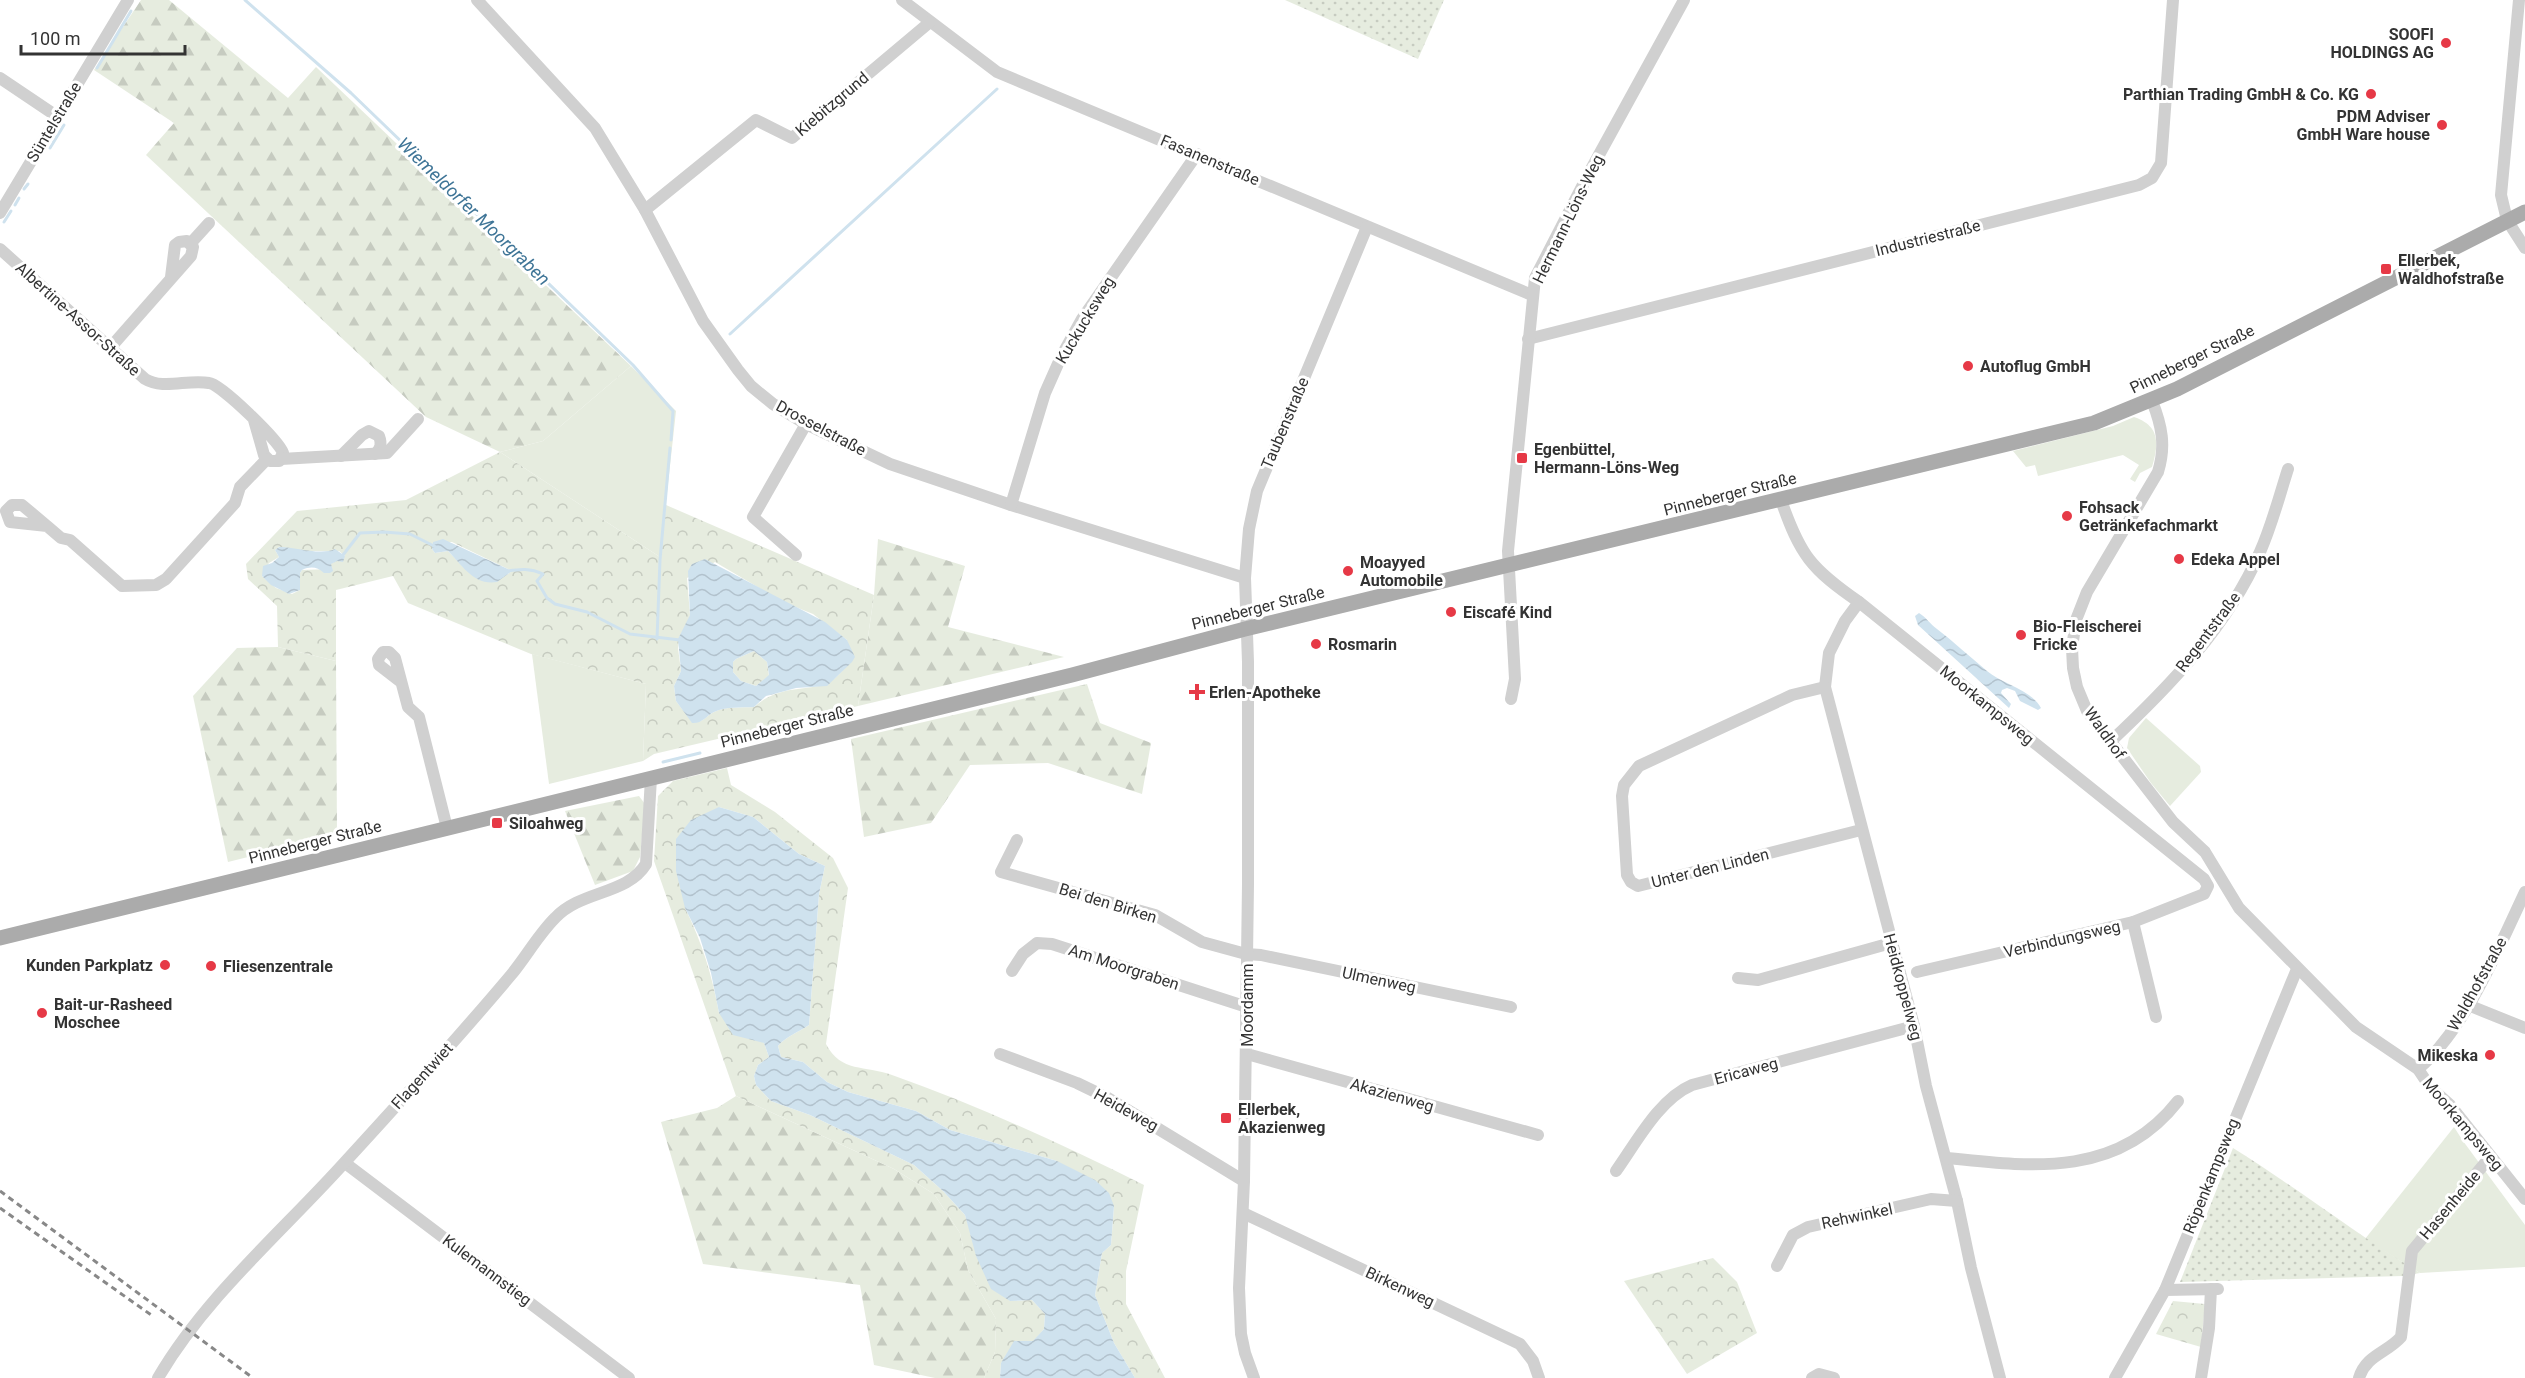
<svg xmlns="http://www.w3.org/2000/svg" width="2525" height="1378" font-family="Roboto,sans-serif">
<defs>
<pattern id="forest-firs" width="22" height="20" patternUnits="userSpaceOnUse" patternTransform="scale(1.5)"><rect width="22" height="20" fill="#e6ecdf"/><path d="M5 1l3.5 6h-7zM16 11l3.5 6h-7z" fill="#c6cbc0"/></pattern>
<pattern id="park-crowns" width="20" height="18" patternUnits="userSpaceOnUse" patternTransform="scale(1.5)"><rect width="20" height="18" fill="#e6ecdf"/><path d="M2 6a3 3 0 1 1 6 0M12 15a3 3 0 1 1 6 0" fill="none" stroke="#c6cbc0"/></pattern>
<pattern id="garden-dots" width="8" height="8" patternUnits="userSpaceOnUse" patternTransform="scale(1.5)"><rect width="8" height="8" fill="#e6ecdf"/><path d="M2 2h.1M6 6h.1" fill="none" stroke="#c6cbc0" stroke-width="1.8" stroke-linecap="round"/></pattern>
<pattern id="water-waves" width="16" height="10" patternUnits="userSpaceOnUse" patternTransform="scale(1.5)"><rect width="16" height="10" fill="#cfe2ee"/><path d="M0 5q4-4 8 0t8 0" fill="none" stroke="#b2c2cd"/></pattern>
</defs>
<rect width="100%" height="100%" fill="#fff"/>
<g fill="#e6ecdf">
<polygon points="631,366 676,411 660,557 500,452 543,441"/>
<path d="M2134,417C2160,426 2159,443 2152,467L2140,473L2135,482L2130,479L2139,465L2123,455L2038,476L2035,465L2026,467L2013,451L2113,426Z"/>
<polygon points="532,654 646,684 643,761 549,784"/>
<polygon points="2146,718 2200,766 2201,772 2170,806 2151,783 2127,748 2129,738"/>
<polygon points="2454,1127 2463,1141 2525,1225 2525,1267 2420,1273 2365,1239"/>
</g>
<g fill="url(#forest-firs)">
<polygon points="141,0 169,0 288,98 316,67 631,366 543,441 500,452 426,417 146,155 174,123 94,70"/>
<polygon points="878,539 965,566 948,627 1064,657 858,706 874,595"/>
<polygon points="278,647 336,661 337,835 228,862 193,696 237,648"/>
<polygon points="1087,684 1100,723 1151,743 1142,794 1048,763 970,765 931,823 864,837 851,739"/>
<polygon points="639,796 645,804 640,857 633,871 595,885 565,811"/>
<polygon points="736,1096 894,1169 934,1194 960,1233 968,1270 996,1319 995,1352 984,1378 935,1378 874,1365 860,1285 703,1264 661,1122 717,1108"/>
</g>
<g fill="url(#park-crowns)" fill-rule="evenodd">
<path d="M500,452L660,557L666,505L874,595L858,706L654,754L643,761L646,684L531,654L408,603L393,576L336,590V661L278,647L277,606L248,579L246,564L297,511L406,500ZM433,542H452L512,571C483,595 468,571 448,551L435,553L432,549ZM279,547L298,551H339L345,556L330,564L331,569L302,570L300,573V590L292,594L276,588L262,576L269,563L279,557L275,550ZM715,562L783,602L813,614L847,640L849,664C841,672 832,684 819,686C794,690 774,689 754,707C740,708 727,706 714,712C706,716 702,724 692,722L676,701L674,686L681,671L678,648L680,635L686,627L690,615L687,578Z"/>
<polygon points="754,651 767,662 769,676 756,686 741,681 733,672 733,662 736,659"/>
<path d="M727,768L731,785L775,812L833,858L848,888L826,1044C841,1073 865,1065 892,1075C979,1106 1062,1144 1144,1185L1126,1271V1304L1165,1378H1135L1114,1343L1095,1295L1102,1253L1111,1245L1114,1206L1057,1161L950,1130L916,1111L848,1092L827,1082L803,1062L781,1057L778,1046C785,1037 799,1032 809,1025L819,894L825,866L799,854L753,817L719,807L685,908C702,942 712,975 719,1013L764,1043L769,1057L758,1065L754,1076L756,1085L771,1101L810,1115L914,1165L943,1191L965,1215L971,1234L1010,1301L1032,1300L1045,1314L1044,1329L1033,1342L1001,1363L1000,1378H984L995,1352L996,1319L968,1270L960,1233L934,1194L894,1169L736,1096L654,861L658,796L673,781Z"/>
<polygon points="1713,1258 1737,1282 1757,1333 1687,1374 1624,1281"/>
<polygon points="2173,1301 2205,1304 2201,1347 2156,1334"/>
</g>
<g fill="url(#garden-dots)">
<polygon points="1285,0 1444,0 1418,59"/>
<path d="M2233,1148C2297,1188 2356,1234 2420,1273L2403,1276L2180,1282Z"/>
</g>
<g fill="url(#water-waves)" fill-rule="evenodd">
<path d="M443,539L512,571L497,582C474,586 462,565 448,551L435,553L432,549L433,542Z"/>
<path d="M279,547C292,546 320,556 335,549L345,556L343,562L337,561L331,564L333,571L330,573H324C317,567 311,566 302,570L300,573V590L289,594L271,585L262,576L263,566L272,563L279,557L275,550Z"/>
<path d="M705,559L825,622L847,640L855,657L852,662L827,686L796,688L774,694L766,696L754,707C740,708 728,706 714,712C706,716 702,724 692,723L676,701L674,686L681,671L678,639L690,615L688,571L692,564ZM754,651L767,662L769,675L756,686L741,681L733,672V662L736,659Z"/>
<path d="M1919,613C1926,617 1930,624 1937,629C1954,642 1970,657 1987,671C2001,683 2033,691 2041,708L2038,710L2020,701L2015,691L2007,688L2002,690L2001,693L2011,704L2009,708L1918,625L1915,616Z"/>
<path d="M719,807L753,817L799,854L825,866L819,894L809,1025C799,1032 785,1037 778,1046L781,1057L803,1062L827,1082L848,1092L916,1111L950,1130L1057,1161L1095,1180L1109,1193L1114,1206L1111,1245L1102,1253L1095,1295L1114,1343L1135,1378H1000L1001,1363L1014,1341H1033L1044,1329L1045,1314L1032,1300L1010,1301L991,1289L976,1256L965,1215L943,1191L914,1165L810,1115L771,1101L756,1085L754,1076L758,1065L769,1057L764,1043L733,1035L719,1013L711,973L700,938L685,908L676,871V839L691,820Z"/>
</g>
<g fill="none" stroke-linecap="round" stroke-linejoin="round">
<g stroke="#cfe2ee" stroke-width="3">
<polyline points="245,0 351,93 633,365 673,411 671,440"/>
<polyline points="97,68 131,11"/>
<polyline points="50,148 64,125"/>
<polyline points="24,189 28,184"/>
<polyline points="15,205 19,198"/>
<polyline points="4,222 11,211"/>
<polyline points="730,334 997,89"/>
<polyline points="343,555 360,533 384,532 410,534 436,547"/>
<path d="M508,571C520,569 530,568 543,574L537,581L547,598L555,604L587,612L630,634L680,640"/>
<polyline points="657,639 660,560 670,448"/>
<polyline points="663,762 700,753"/>
</g>
<g stroke="#d0d0d0" stroke-width="12">
<polyline points="477,0 595,128 645,210 703,321 738,370 751,386 773,404 806,424 890,464 1011,505 1245,578"/>
<polyline points="902,0 997,72 1532,295"/>
<polyline points="2519,0 2501,195 2507,220 2525,248"/>
<polyline points="0,78 58,117"/>
<polyline points="645,210 756,120 792,138 930,22"/>
<polyline points="0,213 128,0"/>
<polyline points="190,244 209,223"/>
<path d="M0,249L145,379C163,390 188,379 209,383C221,384 279,441 283,453L279,461H270L264,455L254,420"/>
<polyline points="1528,339 2139,185 2152,178 2161,163 2173,0"/>
<polyline points="110,348 191,256 193,247 187,241 179,242 175,245 171,277"/>
<path d="M2152,401C2162,426 2166,446 2158,472L2087,592L2076,620L2072,648L2073,668L2077,687L2087,711L2173,822L2205,852L2239,908L2356,1027L2418,1069L2430,1087L2450,1105L2525,1199"/>
<path d="M341,456L362,435L369,431L379,436C382,444 381,449 375,454"/>
<polyline points="281,459 387,453 418,419"/>
<path d="M1781,500C1800,555 1811,569 1859,602L2204,879L2208,886L2204,894L2133,922L1917,972"/>
<polyline points="1011,505 1045,393 1061,357 1082,319 1197,154"/>
<polyline points="47,526 22,505 12,505 6,511 10,522 47,526 61,538 70,540 122,586 156,585 166,579 235,503 240,487 267,459"/>
<polyline points="796,555 753,517 806,424"/>
<polyline points="1859,602 1845,621 1829,653 1825,687 1914,1026 1926,1086 1957,1201 1971,1268 2000,1378"/>
<polyline points="401,682 379,665 378,659 383,652 389,652 395,658 408,707 419,717 447,828"/>
<polyline points="1825,687 1792,695 1639,766 1624,785 1622,796 1627,875 1631,882 1638,886 1861,830"/>
<polyline points="1511,699 1515,679 1508,551 1535,278 1589,173 1684,0"/>
<path d="M2110,742C2168,688 2228,626 2260,552C2272,525 2279,497 2288,469"/>
<polyline points="1017,840 1001,872 1155,915 1202,942 1246,954 1261,955 1511,1007"/>
<polyline points="2133,922 2156,1017"/>
<polyline points="1012,971 1023,954 1037,943 1052,944 1247,1007"/>
<polyline points="1738,978 1758,980 1891,943"/>
<polyline points="2468,1005 2525,1028"/>
<polyline points="1000,1054 1077,1083 1106,1097 1244,1181"/>
<polyline points="1247,1054 1538,1135"/>
<path d="M2418,1069C2465,1030 2499,947 2525,892"/>
<path d="M1947,1158C2032,1167 2118,1178 2178,1101"/>
<polyline points="345,1163 629,1378"/>
<path d="M1616,1171C1636,1143 1659,1099 1692,1085L1914,1026"/>
<polyline points="1243,1213 1520,1344 1533,1361 1539,1378"/>
<polyline points="1777,1266 1793,1235 1808,1227 1931,1199 1957,1201"/>
<polyline points="2165,1290 2218,1289"/>
<path d="M158,1378C206,1296 282,1232 345,1162C401,1101 457,1039 511,975C526,957 538,935 555,918C581,890 627,895 646,864L651,778"/>
<polyline points="1254,1378 1245,1353 1241,1334 1239,1288 1244,1181 1248,884 1248,662 1245,578 1249,529 1257,491 1367,227"/>
<polyline points="1812,1378 1819,1374 1834,1378"/>
<polyline points="2115,1378 2165,1290 2297,969"/>
<polyline points="2201,1378 2209,1328 2211,1289"/>
<path d="M2359,1378C2366,1355 2387,1353 2401,1337L2412,1251L2490,1157"/>
</g>
<polyline stroke="#ababab" stroke-width="15" points="0,938 1072,675 1245,629 2094,423 2177,389 2525,212"/>
<g stroke="#888" stroke-width="3" stroke-dasharray="6 4.5" stroke-linecap="butt">
<polyline points="0,1191 253,1378"/>
<polyline points="0,1208 154,1317"/>
</g>
</g>
<g fill="#e63946" stroke="#fff" stroke-width="2">
<circle cx="2446" cy="43" r="6"/>
<circle cx="2371" cy="94" r="6"/>
<circle cx="2442" cy="125" r="6"/>
<rect x="2380" y="263" width="12" height="12" rx="3"/>
<circle cx="1968" cy="366" r="6"/>
<rect x="1516" y="452" width="12" height="12" rx="3"/>
<circle cx="2067" cy="516" r="6"/>
<circle cx="2179" cy="559" r="6"/>
<circle cx="1348" cy="571" r="6"/>
<circle cx="1451" cy="612" r="6"/>
<circle cx="2021" cy="635" r="6"/>
<circle cx="1316" cy="644" r="6"/>
<path d="M1194 683h6v6h6v6h-6v6h-6v-6h-6v-6h6z"/>
<rect x="491" y="817" width="12" height="12" rx="3"/>
<circle cx="165" cy="965" r="6"/>
<circle cx="211" cy="966" r="6"/>
<circle cx="42" cy="1013" r="6"/>
<circle cx="2490" cy="1055" r="6"/>
<rect x="1220" y="1112" width="12" height="12" rx="3"/>
</g>
<g text-anchor="middle" dominant-baseline="central" stroke-width="6" stroke-linejoin="round" paint-order="stroke">
<g font-size="16" font-weight="bold" fill="#333" stroke="#fff" text-anchor="start">
<text x="2434" y="34" text-anchor="end">SOOFI<tspan x="2434" dy="18">HOLDINGS AG</tspan></text>
<text x="2359" y="94" text-anchor="end">Parthian Trading GmbH &amp; Co. KG</text>
<text x="2430" y="116" text-anchor="end">PDM Adviser<tspan x="2430" dy="18">GmbH Ware house</tspan></text>
<text x="2398" y="260">Ellerbek,<tspan x="2398" dy="18">Waldhofstraße</tspan></text>
<text x="1980" y="366">Autoflug GmbH</text>
<text x="1534" y="449">Egenbüttel,<tspan x="1534" dy="18">Hermann-Löns-Weg</tspan></text>
<text x="2079" y="507">Fohsack<tspan x="2079" dy="18">Getränkefachmarkt</tspan></text>
<text x="2191" y="559">Edeka Appel</text>
<text x="1360" y="562">Moayyed<tspan x="1360" dy="18">Automobile</tspan></text>
<text x="1463" y="612">Eiscafé Kind</text>
<text x="2033" y="626">Bio-Fleischerei<tspan x="2033" dy="18">Fricke</tspan></text>
<text x="1328" y="644">Rosmarin</text>
<text x="1209" y="692">Erlen-Apotheke</text>
<text x="509" y="823">Siloahweg</text>
<text x="153" y="965" text-anchor="end">Kunden Parkplatz</text>
<text x="223" y="966">Fliesenzentrale</text>
<text x="54" y="1004">Bait-ur-Rasheed<tspan x="54" dy="18">Moschee</tspan></text>
<text x="2478" y="1055" text-anchor="end">Mikeska</text>
<text x="1238" y="1109">Ellerbek,<tspan x="1238" dy="18">Akazienweg</tspan></text>
</g>
<g font-size="16" fill="#333" stroke="#fff">
<text transform="translate(832 104) rotate(-40)">Kiebitzgrund</text>
<text transform="translate(54 122) rotate(-59)">Süntelstraße</text>
<text transform="translate(1210 160) rotate(23)">Fasanenstraße</text>
<text transform="translate(1568 219) rotate(-64)">Hermann-Löns-Weg</text>
<text transform="translate(1928 238) rotate(-14)">Industriestraße</text>
<text transform="translate(78 319) rotate(42)">Albertine-Assor-Straße</text>
<text transform="translate(1085 320) rotate(-59)">Kuckucksweg</text>
<text transform="translate(2192 359) rotate(-26)">Pinneberger Straße</text>
<text transform="translate(1285 423) rotate(-67)">Taubenstraße</text>
<text transform="translate(821 428) rotate(28)">Drosselstraße</text>
<text transform="translate(1730 494) rotate(-14)">Pinneberger Straße</text>
<text transform="translate(1258 608) rotate(-14)">Pinneberger Straße</text>
<text transform="translate(2208 632) rotate(-53)">Regentstraße</text>
<text transform="translate(1987 705) rotate(39)">Moorkampsweg</text>
<text transform="translate(787 726) rotate(-14)">Pinneberger Straße</text>
<text transform="translate(2105 733) rotate(55)">Waldhof</text>
<text transform="translate(315 842) rotate(-14)">Pinneberger Straße</text>
<text transform="translate(1710 868) rotate(-14)">Unter den Linden</text>
<text transform="translate(1108 903) rotate(17)">Bei den Birken</text>
<text transform="translate(2062 939) rotate(-13)">Verbindungsweg</text>
<text transform="translate(1124 967) rotate(18)">Am Moorgraben</text>
<text transform="translate(1379 980) rotate(12)">Ulmenweg</text>
<text transform="translate(2477 984) rotate(-61)">Waldhofstraße</text>
<text transform="translate(1903 987) rotate(75)">Heidkoppelweg</text>
<text transform="translate(1247 1005) rotate(-90)">Moordamm</text>
<text transform="translate(1746 1071) rotate(-15)">Ericaweg</text>
<text transform="translate(422 1076) rotate(-48)">Flagentwiet</text>
<text transform="translate(1392 1095) rotate(16)">Akazienweg</text>
<text transform="translate(1126 1110) rotate(29)">Heideweg</text>
<text transform="translate(2463 1124) rotate(50)">Moorkampsweg</text>
<text transform="translate(2211 1176) rotate(-68)">Röpenkampsweg</text>
<text transform="translate(2450 1205) rotate(-50)">Hasenheide</text>
<text transform="translate(1857 1216) rotate(-12)">Rehwinkel</text>
<text transform="translate(487 1270) rotate(37)">Kulemannstieg</text>
<text transform="translate(1400 1287) rotate(25)">Birkenweg</text>
</g>
<g font-size="18" font-style="italic" fill="#3f7597" stroke="#fff">
<text transform="translate(474 211) rotate(44)">Wiemeldorfer Moorgraben</text>
</g>
</g>
<path d="M21 45v9h164v-9" fill="none" stroke="#333333" stroke-width="3"/>
<text x="30" y="45" font-size="18" fill="#333333" stroke="#ffffff" stroke-width="4.5" paint-order="stroke">100 m</text>
</svg>
